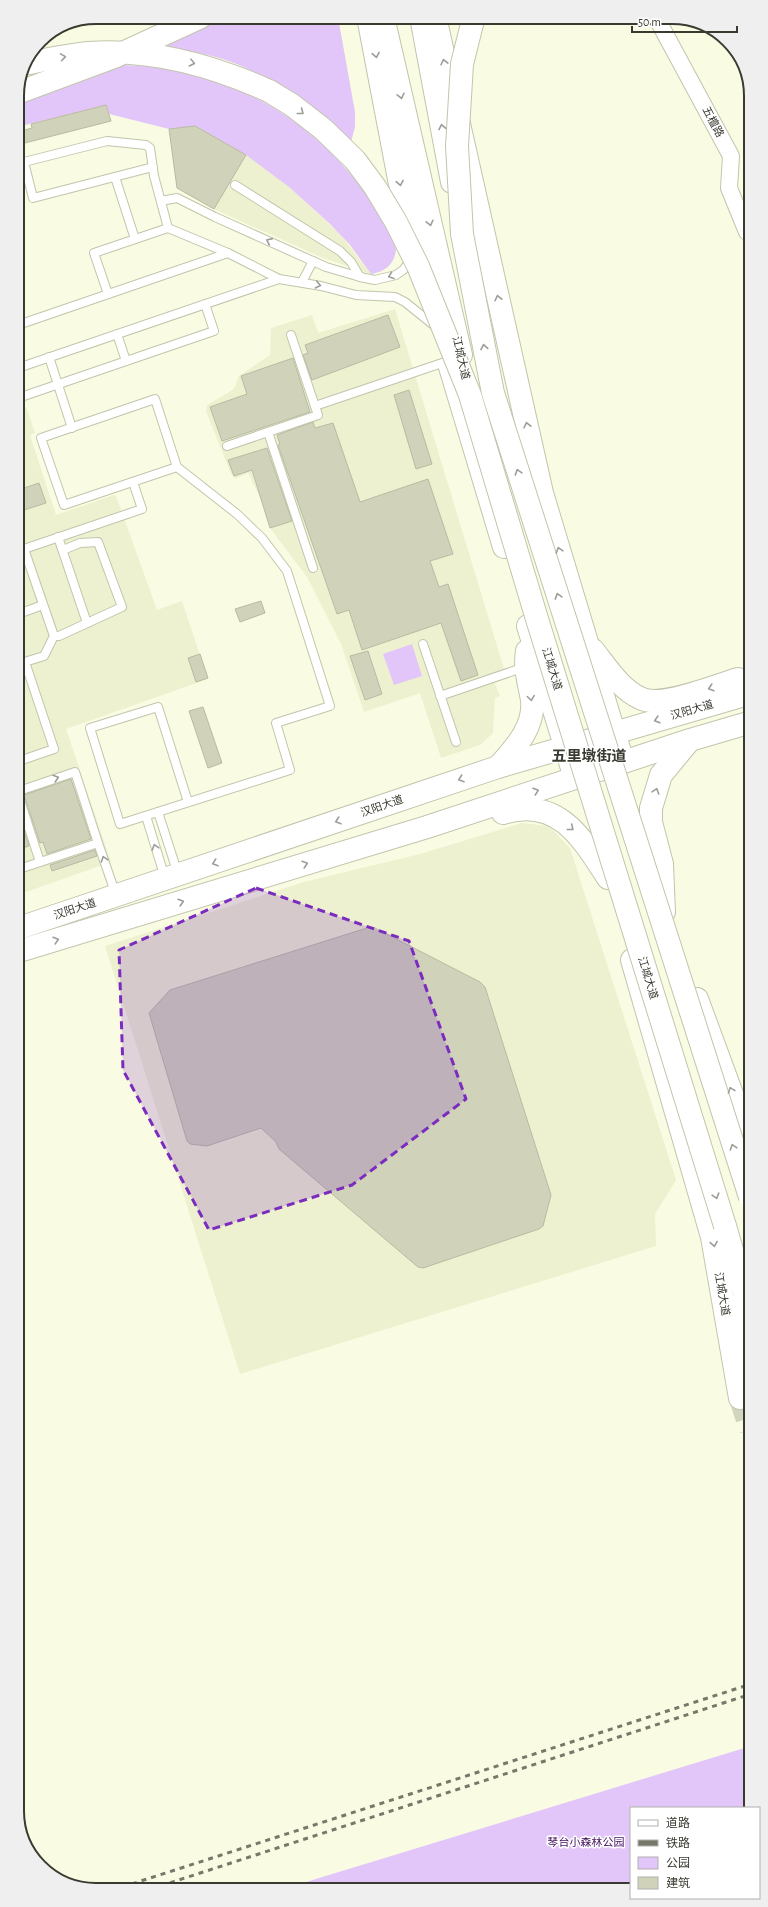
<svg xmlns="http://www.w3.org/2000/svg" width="768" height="1907" font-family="'Alegreya Sans','Noto Sans SC',sans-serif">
<rect width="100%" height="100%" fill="#f9fce2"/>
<g fill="#edf1cf">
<polygon points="195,126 246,155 289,187 340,234 371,274 323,258 214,209 177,188 169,129"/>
<polygon points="395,309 504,669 492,677 500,696 495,698 493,733 480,745 441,758 420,693 364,712 341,644 307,577 270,528 262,502 248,473 235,479 231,474 206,411 207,405 231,391 235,387 239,376 270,355 271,328 312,315 318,333"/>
<polygon points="26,407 35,433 30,435 56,515 114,495 116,496 157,610 182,601 208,679 66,729 111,862 23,893 19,893 18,410"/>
<polygon points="522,823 549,826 570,848 676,1180 655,1214 656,1246 240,1374 105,946 304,882 420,854"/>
</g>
<g fill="#e2c6fa">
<path d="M223,17H338L355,112V127L351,142C322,121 294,97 264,78C234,58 194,51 159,46Z"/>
<path d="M124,65C146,66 167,67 188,71C198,73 207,78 217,81C297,110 363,170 396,249C395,264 385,272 371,274L350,245L330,224L289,187L246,155L195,126L169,129L109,114L106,105L17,127V102L78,83Z"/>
<polygon points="412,644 422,676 394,685 383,654"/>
<polygon points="751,1746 751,1808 631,1808 631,1886 283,1889"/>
</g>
<g fill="#d0d3ba" stroke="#b8bba2">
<polygon points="106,105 111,121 17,145 17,132 32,128 31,124"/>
<polygon points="195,126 246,155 214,209 177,188 169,129"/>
<polygon points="388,315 400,347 312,380 303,355 308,353 305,345"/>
<polygon points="293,358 310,412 222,441 210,407 247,394 241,376"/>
<polygon points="409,390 432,464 416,469 394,395"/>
<polygon points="313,422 315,428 333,423 360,502 428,479 453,554 430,561 439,587 448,584 478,675 461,681 441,623 362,650 349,610 337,614 278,445 280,444 277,435"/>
<polygon points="267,448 292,521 270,528 252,470 234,476 228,460"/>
<polygon points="39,483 46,503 18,512 18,490"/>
<polygon points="261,601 265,613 240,622 235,609"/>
<polygon points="368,651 382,694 365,700 350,656"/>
<polygon points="200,654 208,678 196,682 188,658"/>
<polygon points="203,707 222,763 208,768 189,711"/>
<polygon points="71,779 91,839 47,854 43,842 40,843 24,795"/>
<polygon points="19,814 29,846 19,849"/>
<polygon points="95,850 97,856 52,871 50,865"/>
<polygon points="370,927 375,928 480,982 485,987 551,1195 543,1226 539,1229 423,1268 418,1267 279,1149 276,1142 261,1128 207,1146 190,1144 187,1141 149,1013 170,990"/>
</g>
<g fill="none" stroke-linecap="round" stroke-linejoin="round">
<polyline stroke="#d3d5bf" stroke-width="22" stroke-dasharray="22 11" stroke-linecap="butt" points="740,1398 750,1430"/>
<defs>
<g id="service">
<polyline points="153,167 33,198 24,162 107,141 146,145 150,148 154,176 168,228 228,253 279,279 321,286 356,295 395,297 405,302 436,327"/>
<polyline points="115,177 135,239"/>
<polyline points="235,185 340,251 351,262 360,277"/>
<polyline points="161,201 177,198 215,217 326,267 360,277 375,280 396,275 403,270 412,259"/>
<polyline points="302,282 313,261"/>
<polyline points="108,294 94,253 168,228"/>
<polyline points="18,325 228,253"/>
<polyline points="117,334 126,361"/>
<polyline points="49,357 72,428"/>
<polyline points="18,368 279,279"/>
<polyline points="18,398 214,331 205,304"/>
<polyline points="315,406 448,361"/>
<polyline points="268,432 313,568"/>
<polyline points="227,446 318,415 291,335"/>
<polyline points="177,467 64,505 41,438 155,399 177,467 237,514 262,538 287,571 330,706 276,723 290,770 120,824 90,728 158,707 188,802"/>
<polyline points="58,537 87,623"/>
<polyline points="18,614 43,605"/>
<polyline points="54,636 59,636 122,607 98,542 80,543 63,550"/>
<polyline points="423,644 456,742"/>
<polyline points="18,664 44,656 54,636 24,549 142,509 133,482"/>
<polyline points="440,696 525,667"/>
<polyline points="19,761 54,749 25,662"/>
<polyline points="19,791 75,772 98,843"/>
<polyline points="19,797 40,862"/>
<polyline points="158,812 178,874"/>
<polyline points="146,816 165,878"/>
<polyline points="19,869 98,843 116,895"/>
</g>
<polyline id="minor" points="656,17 731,156 729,188 747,232"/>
<g id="secondary">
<polyline points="632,960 712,1237 740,1398"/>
<polyline points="697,999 749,1140"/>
</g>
<g id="primary">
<polyline points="368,17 402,195 420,259"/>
<polyline points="435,17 542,493 623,762"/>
<polyline points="450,367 504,547"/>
<polyline points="528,626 575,778"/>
<path d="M593,650C606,666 620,689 640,698C660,709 715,686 738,679L748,683"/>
<path d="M498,767C515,748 535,727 532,700C529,683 524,668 527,651"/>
<path d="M503,813C558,796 582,838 608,878"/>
<polyline points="664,912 662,864 651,822 651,808 661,775 689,741"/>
<polyline points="19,928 498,767 748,694"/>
<polyline points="19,951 427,827 690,740 748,723"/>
</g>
<g id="trunk">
<polyline points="383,17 461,355"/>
<polyline points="421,17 452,182"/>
<path d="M24,64C45,60 67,55 88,53C151,48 212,65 269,91"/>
<polyline points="17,93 114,57 201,17"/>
<polyline points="725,1226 750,1312"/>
<polyline points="744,1298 750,1353"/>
</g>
</defs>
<use href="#service" stroke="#c2c5ac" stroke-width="10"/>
<use href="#minor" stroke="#c2c5ac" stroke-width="18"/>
<use href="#secondary" stroke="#c2c5ac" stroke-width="24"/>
<use href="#primary" stroke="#c2c5ac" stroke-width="24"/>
<use href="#trunk" stroke="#c2c5ac" stroke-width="24"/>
<use href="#service" stroke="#fff" stroke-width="8"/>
<use href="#minor" stroke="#fff" stroke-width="16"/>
<use href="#secondary" stroke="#fff" stroke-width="22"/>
<use href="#primary" stroke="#fff" stroke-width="22"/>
<use href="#trunk" stroke="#fff" stroke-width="22"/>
<g stroke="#767869" stroke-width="3" stroke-dasharray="5 5" stroke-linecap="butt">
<polyline points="151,1889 751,1694"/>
<polyline points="113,1890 751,1684"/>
</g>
<defs>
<g id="trunk-bridge">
<polyline points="473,20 462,64 457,146 462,234 493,393 750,1197"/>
<polyline points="269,91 292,105 323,129 355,160 375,187 396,222 418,266 470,395 537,619 725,1226"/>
</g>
</defs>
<use href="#trunk-bridge" stroke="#c2c5ac" stroke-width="24" stroke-linecap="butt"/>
<use href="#trunk-bridge" stroke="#fff" stroke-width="22"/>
</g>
<defs><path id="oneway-chevron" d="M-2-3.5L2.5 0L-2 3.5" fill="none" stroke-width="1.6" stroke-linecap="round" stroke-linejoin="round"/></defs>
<g stroke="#9c9d98">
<use href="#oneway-chevron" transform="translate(376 55) rotate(79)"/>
<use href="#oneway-chevron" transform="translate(63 57) rotate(-9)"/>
<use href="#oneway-chevron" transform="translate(444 62) rotate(-103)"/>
<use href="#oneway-chevron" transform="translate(192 63) rotate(14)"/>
<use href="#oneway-chevron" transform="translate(401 96) rotate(77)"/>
<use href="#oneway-chevron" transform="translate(301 112) rotate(38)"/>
<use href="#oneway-chevron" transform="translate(442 127) rotate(-101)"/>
<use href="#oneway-chevron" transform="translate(400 183) rotate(79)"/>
<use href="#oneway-chevron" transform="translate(430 223) rotate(77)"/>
<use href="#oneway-chevron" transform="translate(269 241) rotate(-156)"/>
<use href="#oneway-chevron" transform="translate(391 276) rotate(160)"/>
<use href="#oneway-chevron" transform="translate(318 285) rotate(12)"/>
<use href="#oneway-chevron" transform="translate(498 298) rotate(-103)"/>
<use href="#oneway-chevron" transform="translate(484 347) rotate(-101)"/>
<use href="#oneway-chevron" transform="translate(527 425) rotate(-103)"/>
<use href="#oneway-chevron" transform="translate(518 472) rotate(-108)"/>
<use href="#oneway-chevron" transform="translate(559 550) rotate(-107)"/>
<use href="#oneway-chevron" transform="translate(558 596) rotate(-108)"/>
<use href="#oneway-chevron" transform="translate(711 688) rotate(163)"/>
<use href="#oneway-chevron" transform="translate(531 698) rotate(82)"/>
<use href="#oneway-chevron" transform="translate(657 720) rotate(164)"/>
<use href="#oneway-chevron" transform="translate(56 778) rotate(-18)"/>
<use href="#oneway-chevron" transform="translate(461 779) rotate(161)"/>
<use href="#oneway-chevron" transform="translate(536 791) rotate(-19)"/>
<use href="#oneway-chevron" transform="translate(656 791) rotate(-72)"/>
<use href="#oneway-chevron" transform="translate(338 821) rotate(161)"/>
<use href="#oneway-chevron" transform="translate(571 828) rotate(39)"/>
<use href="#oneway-chevron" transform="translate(155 847) rotate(-107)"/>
<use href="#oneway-chevron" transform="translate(104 859) rotate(-108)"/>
<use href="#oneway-chevron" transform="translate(215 863) rotate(161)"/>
<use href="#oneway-chevron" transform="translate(305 864) rotate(-17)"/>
<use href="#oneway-chevron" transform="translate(181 902) rotate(-17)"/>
<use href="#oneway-chevron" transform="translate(56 940) rotate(-17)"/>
<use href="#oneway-chevron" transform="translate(731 1090) rotate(-110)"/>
<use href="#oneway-chevron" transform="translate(733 1147) rotate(-108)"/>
<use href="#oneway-chevron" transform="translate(716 1196) rotate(73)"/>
<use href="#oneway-chevron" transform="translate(714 1244) rotate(80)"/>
</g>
<path fill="#7b2cbf" fill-opacity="0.2" stroke="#7b2cbf" stroke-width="3" stroke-dasharray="8 5" stroke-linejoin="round" d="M256,888L409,941L466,1099L352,1185L209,1230L123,1070L119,950Z"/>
<g text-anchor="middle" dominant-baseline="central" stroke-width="3" stroke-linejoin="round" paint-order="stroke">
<g font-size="11" fill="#393b31" stroke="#fff">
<text transform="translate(713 122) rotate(62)">五檀路</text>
<text transform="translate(461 358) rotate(77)">江城大道</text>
<text transform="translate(552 669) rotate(73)">江城大道</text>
<text transform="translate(692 710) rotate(-16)">汉阳大道</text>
<text transform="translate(382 806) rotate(-19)">汉阳大道</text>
<text transform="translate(75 909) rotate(-18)">汉阳大道</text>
<text transform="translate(648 978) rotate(73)">江城大道</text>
<text transform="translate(722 1294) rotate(80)">江城大道</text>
</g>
<g font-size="11" fill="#441262" stroke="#fff">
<text x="586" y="1842">琴台小森林公园</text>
</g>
<g font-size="15" font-weight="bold" fill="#393b31" stroke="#fff">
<text x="589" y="756">五里墩街道</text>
</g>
</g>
<path d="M0 0H768V1907H0ZM96 24H672A72 72 0 0 1 744 96V1811A72 72 0 0 1 672 1883H96A72 72 0 0 1 24 1811V96A72 72 0 0 1 96 24Z" fill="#efefef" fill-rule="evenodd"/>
<path fill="none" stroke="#393b31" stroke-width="2" d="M96 24H672A72 72 0 0 1 744 96V1811A72 72 0 0 1 672 1883H96A72 72 0 0 1 24 1811V96A72 72 0 0 1 96 24Z"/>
<rect x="630" y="1807" width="130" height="92" fill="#ffffff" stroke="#b0b1ad"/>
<rect x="638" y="1820" width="20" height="6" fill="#ffffff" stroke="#b0b1ad"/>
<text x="666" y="1827" font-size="12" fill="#393b31">道路</text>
<rect x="638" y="1840" width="20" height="6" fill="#767869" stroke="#b0b1ad"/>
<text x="666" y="1847" font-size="12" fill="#393b31">铁路</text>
<rect x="638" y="1857" width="20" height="12" fill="#e2c6fa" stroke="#b0b1ad"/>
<text x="666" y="1867" font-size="12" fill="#393b31">公园</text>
<rect x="638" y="1877" width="20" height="12" fill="#d0d3ba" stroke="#b0b1ad"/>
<text x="666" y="1887" font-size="12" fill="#393b31">建筑</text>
<path d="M632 26v6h105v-6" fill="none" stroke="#393b31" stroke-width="2"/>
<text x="638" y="26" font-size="12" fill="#393b31" stroke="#ffffff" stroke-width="3" paint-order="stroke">50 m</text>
</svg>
